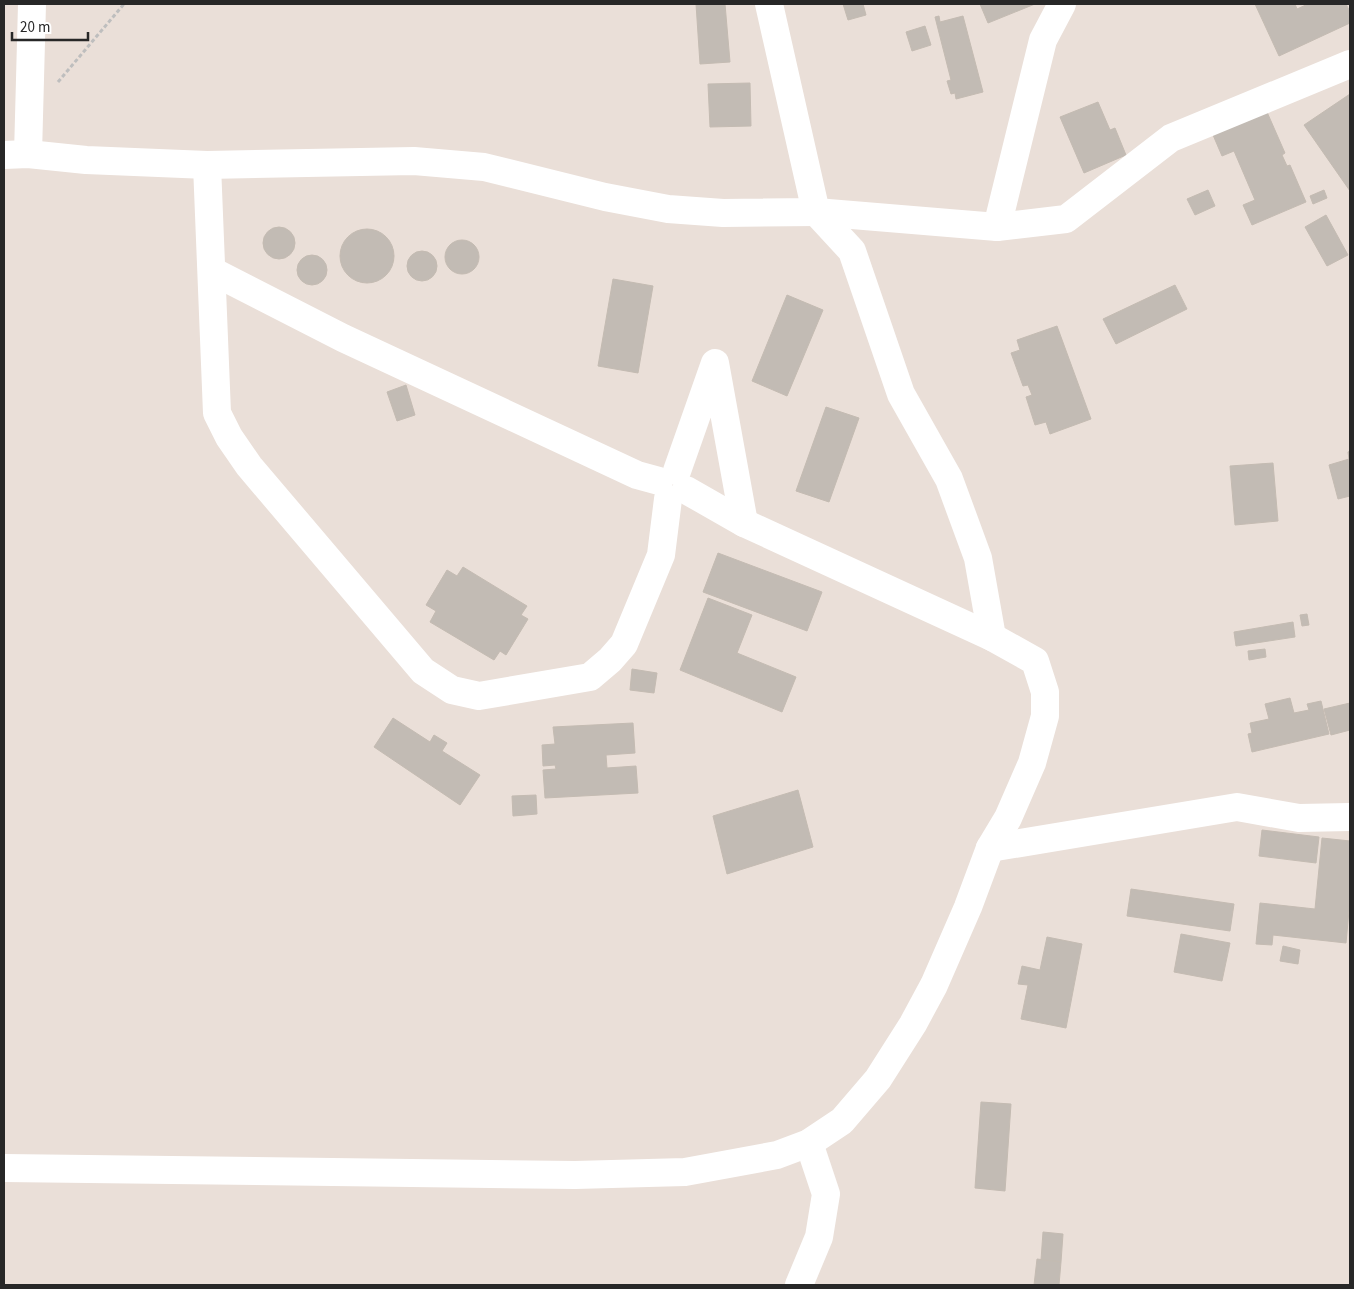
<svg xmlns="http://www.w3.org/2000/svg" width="1354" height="1289" font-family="'Source Sans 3',sans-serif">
<rect width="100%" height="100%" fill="#eadfd8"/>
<g fill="#c2bbb4" stroke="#c4bbb2">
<polygon points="696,4 725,4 730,62 700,64"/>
<polygon points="843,4 863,4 866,15 848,20"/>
<polygon points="980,4 1035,4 988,23"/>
<polygon points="1255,4 1295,4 1297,9 1308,4 1346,4 1350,12 1350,23 1279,56"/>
<polygon points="939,16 940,22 963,16 983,92 956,99 955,93 951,94 947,81 951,80 935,17"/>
<polygon points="925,26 931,45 912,51 906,32"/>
<polygon points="750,83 751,126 710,127 708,84"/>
<polygon points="1350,94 1350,148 1349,149 1350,151 1350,191 1304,125"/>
<polygon points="1098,102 1110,130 1115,128 1126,155 1084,173 1060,117"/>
<polygon points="1267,112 1285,153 1282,155 1287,166 1290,165 1306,202 1252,225 1243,205 1255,200 1234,151 1222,156 1213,135"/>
<polygon points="1208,190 1215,206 1195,215 1187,199"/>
<polygon points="1324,190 1327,198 1313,204 1310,196"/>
<polygon points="1326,215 1348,255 1327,266 1305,227"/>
<circle cx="279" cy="243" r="16"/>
<circle cx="367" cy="256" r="27"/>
<circle cx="462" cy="257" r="17"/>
<circle cx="422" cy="266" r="15"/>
<circle cx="312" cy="270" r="15"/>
<polygon points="613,279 653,286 638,373 598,366"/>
<polygon points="1175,285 1187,309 1116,344 1103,319"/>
<polygon points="787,295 823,310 787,396 752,381"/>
<polygon points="1057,326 1091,419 1050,434 1046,422 1035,425 1026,397 1032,395 1028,385 1023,386 1011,353 1020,350 1017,340"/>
<polygon points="406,385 415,415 397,421 387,392"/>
<polygon points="826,407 859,418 829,502 796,491"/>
<polygon points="1350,451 1350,496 1338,499 1329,465 1349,459 1348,452"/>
<polygon points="1273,463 1278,521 1235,525 1230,466"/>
<polygon points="718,553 822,592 807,631 703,592"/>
<polygon points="463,567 527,606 521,615 528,619 506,655 500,651 494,660 430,622 436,611 426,605 447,570 457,576"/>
<polygon points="708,598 752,615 737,653 796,677 782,712 680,670"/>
<polygon points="1307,614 1309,625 1302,626 1300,615"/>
<polygon points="1293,622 1295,637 1236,646 1234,632"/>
<polygon points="1265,649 1266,657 1249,660 1248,651"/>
<polygon points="632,669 657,673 654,693 630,690"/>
<polygon points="1290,698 1294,713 1309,710 1307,704 1321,701 1329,734 1252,752 1248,734 1252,733 1250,723 1269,719 1265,704"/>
<polygon points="1350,703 1350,730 1331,735 1324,709"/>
<polygon points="393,718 430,742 434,735 447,743 442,751 480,775 460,805 374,747"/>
<polygon points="633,723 635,753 606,755 607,768 636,766 638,793 545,798 543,770 556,769 555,765 543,766 542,745 555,744 553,727"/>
<polygon points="798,790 813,847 727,874 713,816"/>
<polygon points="536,795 537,814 513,816 512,796"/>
<polygon points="1262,830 1319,837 1316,863 1259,856"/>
<polygon points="1322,838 1350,841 1350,900 1346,943 1273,935 1272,945 1256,944 1260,903 1315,909"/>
<polygon points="1131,889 1234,904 1230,931 1127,916"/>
<polygon points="1181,934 1230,943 1222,981 1174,972"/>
<polygon points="1047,937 1082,944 1066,1028 1021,1019 1028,985 1018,984 1022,966 1040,970"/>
<polygon points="1283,946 1300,950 1298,964 1280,961"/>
<polygon points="981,1102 1011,1104 1005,1191 975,1188"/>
<polygon points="1043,1232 1063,1234 1061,1262 1041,1260"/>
<polygon points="1037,1259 1061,1262 1059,1285 1034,1285"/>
</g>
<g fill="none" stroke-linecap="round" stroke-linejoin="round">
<polyline stroke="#bebebe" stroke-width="3" stroke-dasharray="4 2.5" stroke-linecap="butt" points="58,82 124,4"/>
<g stroke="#fff" stroke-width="28">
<polyline points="28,154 32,4"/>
<polyline points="4,155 28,154 86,160 207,165 414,161 484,167 605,197 668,209 723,213 816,212 769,4"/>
<polyline points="207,165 217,413 229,437 249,466 423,671 452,690 479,696 590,677 610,660 624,644 661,555 668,499"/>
<polyline points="816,212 997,227 1066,219 1171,138 1350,64"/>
<polyline points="816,212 852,251 901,394 949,479 978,558 992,637"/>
<polyline points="997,227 1043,40 1062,4"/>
<polyline points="212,271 343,338 637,475 659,481"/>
<polyline points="677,471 715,363 744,523"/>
<polyline points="990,848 1237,807 1299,818 1350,817"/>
<polyline points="4,1168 575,1175 685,1172 777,1155 809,1143 842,1121 878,1079 913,1024 934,985 968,907 990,848 1008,818 1032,763 1045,716 1045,692 1035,661 992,637 744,523 686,490"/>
<polyline points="799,1285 819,1237 826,1194 809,1143"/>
</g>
</g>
<rect width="1354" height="1289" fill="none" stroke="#272727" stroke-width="10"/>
<path d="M12 32v8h76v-8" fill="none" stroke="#272727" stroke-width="2.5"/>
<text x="20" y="32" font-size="15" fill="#272727" stroke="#ffffff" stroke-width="4" paint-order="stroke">20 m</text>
</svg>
